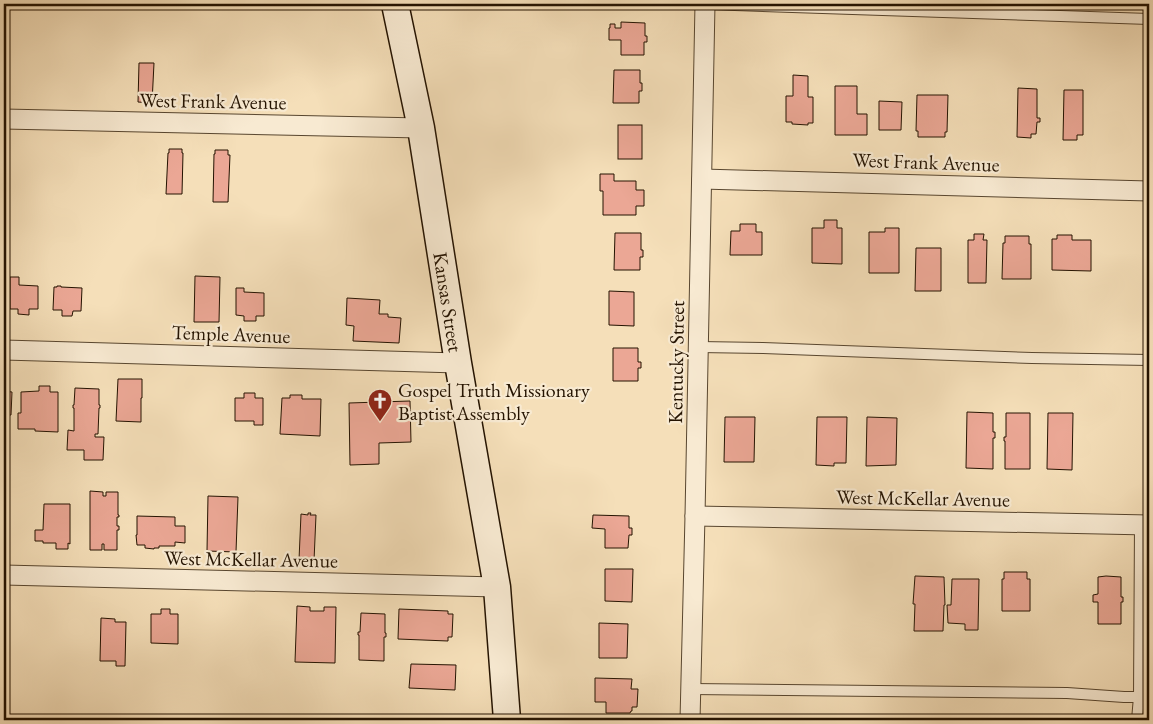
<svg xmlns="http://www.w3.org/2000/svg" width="1153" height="724" font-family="'EB Garamond',serif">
<rect width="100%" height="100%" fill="#f5dfb9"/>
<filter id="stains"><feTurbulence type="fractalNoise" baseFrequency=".004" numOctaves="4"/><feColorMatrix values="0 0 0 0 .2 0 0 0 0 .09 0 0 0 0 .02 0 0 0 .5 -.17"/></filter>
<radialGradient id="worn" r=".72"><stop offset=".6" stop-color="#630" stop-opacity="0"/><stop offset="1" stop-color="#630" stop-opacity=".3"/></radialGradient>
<g fill="#eba795" stroke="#241301">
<polygon points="621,22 645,23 645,36 647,36 647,42 644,42 644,55 621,55 621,40 609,40 609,28 610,28 610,24 615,24 615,28 621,28"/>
<polygon points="139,63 154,63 152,103 138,102"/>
<polygon points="614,70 640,70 640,83 642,83 642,91 639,91 639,103 613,103"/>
<polygon points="793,75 808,76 808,97 813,97 813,123 808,123 808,125 792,124 792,122 786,122 786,96 793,96"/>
<polygon points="835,86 857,86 857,114 867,114 867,135 835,135"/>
<polygon points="1018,88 1037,89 1037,118 1040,118 1040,122 1037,122 1036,134 1031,134 1031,138 1017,137"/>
<polygon points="1064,90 1083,90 1083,135 1077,135 1077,140 1063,140"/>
<polygon points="917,95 948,95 947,132 945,132 945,137 918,137 918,131 916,131"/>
<polygon points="879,101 902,102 901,130 879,130"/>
<rect x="618" y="125" width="24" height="34"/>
<polygon points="169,149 182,149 182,153 183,153 182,194 166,194 168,153 169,153"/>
<polygon points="215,150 228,150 228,155 230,155 228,202 213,202 214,154 215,154"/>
<polygon points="600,174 614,174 614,181 636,181 636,190 644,190 644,206 636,206 636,215 603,215 603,191 600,191"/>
<polygon points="824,220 837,220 837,228 842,228 842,264 812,263 812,228 824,228"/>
<polygon points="740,224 756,224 756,232 762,232 762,255 730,255 731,231 740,231"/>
<polygon points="885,228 899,228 899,273 869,273 869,232 885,232"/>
<polygon points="615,233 641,233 641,250 643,250 643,257 640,257 640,270 614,270"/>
<polygon points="974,234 984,234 983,240 987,240 986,283 968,283 968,240 974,240"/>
<polygon points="1057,235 1072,235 1072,240 1091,240 1091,271 1052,270 1052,239 1057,239"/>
<polygon points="1005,236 1029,236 1029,244 1031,244 1031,279 1002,279 1003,243 1005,243"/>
<polygon points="916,248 941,248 941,291 915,291"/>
<polygon points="195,276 220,277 219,322 194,322"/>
<polygon points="10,277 19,277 19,285 38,286 38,309 29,309 29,315 18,314 18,309 10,309"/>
<polygon points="57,286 61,286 61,287 82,288 81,311 73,311 72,316 62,316 62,310 53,310 54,287 57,287"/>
<polygon points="236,288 244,288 244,292 264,293 264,316 256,316 256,321 244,321 244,316 236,315"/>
<polygon points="609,291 634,292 634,326 609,325"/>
<polygon points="347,298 380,300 379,314 388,314 388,317 401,318 399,343 353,341 354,326 346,325"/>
<polygon points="613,348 638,348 638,362 641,362 641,368 638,368 638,381 613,381"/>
<polygon points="118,379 142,379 142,398 141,398 141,422 116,421"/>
<polygon points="39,386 50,386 50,392 58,392 58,432 35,431 35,429 18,429 18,413 21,413 21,392 39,391"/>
<polygon points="75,388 99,389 99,405 100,405 100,408 99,408 98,434 95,434 95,437 104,437 103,460 84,460 84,450 67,450 68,430 74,431 74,408 73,408 73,405 74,405"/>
<polygon points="4,391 12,392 11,415 4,415"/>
<polygon points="244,393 255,393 255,398 263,398 263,425 254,425 254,421 235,421 235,398 244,398"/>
<polygon points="290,395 302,395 302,399 321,399 320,436 280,434 282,398 290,398"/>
<polygon points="410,401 411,442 379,443 379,464 350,465 349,403"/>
<polygon points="967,412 993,413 993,432 995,432 995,438 993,438 993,469 966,468"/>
<polygon points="1006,413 1030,413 1030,469 1005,469 1005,441 1004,441 1004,437 1006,437"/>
<polygon points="1048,413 1073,413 1072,470 1047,469"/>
<polygon points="725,417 755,417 754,462 724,462"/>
<polygon points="817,417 847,417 846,463 834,463 834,466 816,465"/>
<polygon points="867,417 897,418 896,465 866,466"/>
<polygon points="90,491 103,492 103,496 106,496 106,492 118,492 118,515 119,515 119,517 117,517 117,526 119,526 119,530 117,530 117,550 104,550 104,544 102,544 102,550 90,550"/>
<polygon points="208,496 238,497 236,552 207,551"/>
<polygon points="44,504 70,504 70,544 68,543 68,549 56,549 56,543 43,543 43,541 35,541 35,530 43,530"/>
<polygon points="4,509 6,509 6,511 8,511 8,535 4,535"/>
<polygon points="308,513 311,513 310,515 316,515 314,561 299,560 301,514 308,515"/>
<polygon points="593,515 629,516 629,528 632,528 632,535 629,535 628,548 605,548 605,529 592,528"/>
<polygon points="137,516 175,517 175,526 185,526 185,543 175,542 175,546 159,546 159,548 154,548 154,549 145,548 145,545 137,545 136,535 137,535"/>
<polygon points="605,569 633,569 632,602 605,601"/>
<polygon points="1004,572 1027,572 1027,579 1030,579 1030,611 1002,611 1002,579 1004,579"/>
<polygon points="915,576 944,577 945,605 944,605 943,631 914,631 915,604 913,604"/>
<polygon points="1106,576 1121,577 1121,597 1123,597 1123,602 1121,602 1121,624 1098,624 1098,602 1093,602 1093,595 1098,594 1098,577"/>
<polygon points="952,579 979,579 978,630 965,630 965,624 948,623 947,605 951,605"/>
<polygon points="297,606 310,607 310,611 324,611 324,607 336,607 335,663 295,662"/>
<polygon points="161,609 170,609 170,614 178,614 178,644 151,643 151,614 161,614"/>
<polygon points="399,609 448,611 448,614 453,614 452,637 448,637 448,641 398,639"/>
<polygon points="361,613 385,614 385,633 386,633 386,637 384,637 384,661 359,660 359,635 358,635 358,632 360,632"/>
<polygon points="101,618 115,619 115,622 126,622 125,666 116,666 116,661 100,661"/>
<polygon points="599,623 628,624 627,658 599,658"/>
<polygon points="411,664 456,665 455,690 409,688"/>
<polygon points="595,678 632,679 631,689 638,689 637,707 632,707 632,711 631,711 630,713 606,713 606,702 595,702"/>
</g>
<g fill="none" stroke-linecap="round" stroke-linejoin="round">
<defs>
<g id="lane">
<polyline points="705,4 1149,19"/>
<polyline points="699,347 763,348 1032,358 1149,360"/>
<polyline points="691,689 1067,693 1124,697 1149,697"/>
<polyline points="1137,720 1139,697 1140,524"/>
</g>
<g id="street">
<polyline points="4,119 421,128"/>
<polyline points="702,179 1149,191"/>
<polyline points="4,350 458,363"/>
<polyline points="695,516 1149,525"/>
<polyline points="4,575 497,587"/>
<polyline points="690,720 695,516 705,4"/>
</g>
<polyline id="secondary" points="395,4 421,128 458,363 497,587 507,720"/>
</defs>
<use href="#lane" stroke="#58462f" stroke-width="12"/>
<use href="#street" stroke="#58462f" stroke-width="21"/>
<use href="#secondary" stroke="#241301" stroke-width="29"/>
<use href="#lane" stroke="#f8ead2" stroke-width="10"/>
<use href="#street" stroke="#f8ead2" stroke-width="19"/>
<use href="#secondary" stroke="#f8ead2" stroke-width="26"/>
</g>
<defs>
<symbol id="church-pin" viewBox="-11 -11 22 30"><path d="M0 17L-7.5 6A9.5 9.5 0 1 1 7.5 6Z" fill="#8f2418" stroke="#f8ead2"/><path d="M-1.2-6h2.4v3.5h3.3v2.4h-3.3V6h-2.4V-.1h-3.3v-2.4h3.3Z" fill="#fff"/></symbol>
</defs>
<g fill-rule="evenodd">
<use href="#church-pin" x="366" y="387" width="28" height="38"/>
</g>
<g text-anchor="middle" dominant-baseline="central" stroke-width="4.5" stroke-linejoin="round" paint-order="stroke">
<g font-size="20" fill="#241301" stroke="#f8ead2">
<text transform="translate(213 101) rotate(1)">West Frank Avenue</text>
<text transform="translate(926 162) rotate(2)">West Frank Avenue</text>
<text transform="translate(448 302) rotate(81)">Kansas Street</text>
<text transform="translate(231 334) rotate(2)">Temple Avenue</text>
<text transform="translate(676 362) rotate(-89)">Kentucky Street</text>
<text transform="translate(923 498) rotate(1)">West McKellar Avenue</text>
<text transform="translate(251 559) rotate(1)">West McKellar Avenue</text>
</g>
<g font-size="20" fill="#241301" stroke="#f8ead2" text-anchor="start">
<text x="398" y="390">Gospel Truth Missionary<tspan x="398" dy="23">Baptist Assembly</tspan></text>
</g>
</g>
<rect width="1153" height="724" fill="none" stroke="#f5dfb9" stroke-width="20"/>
<rect x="5" y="5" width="1143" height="714" fill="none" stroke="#241301" stroke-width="2.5"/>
<rect x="10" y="10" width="1133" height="704" fill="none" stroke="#241301"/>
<rect width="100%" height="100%" filter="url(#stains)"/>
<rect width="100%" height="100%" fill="url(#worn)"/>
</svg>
